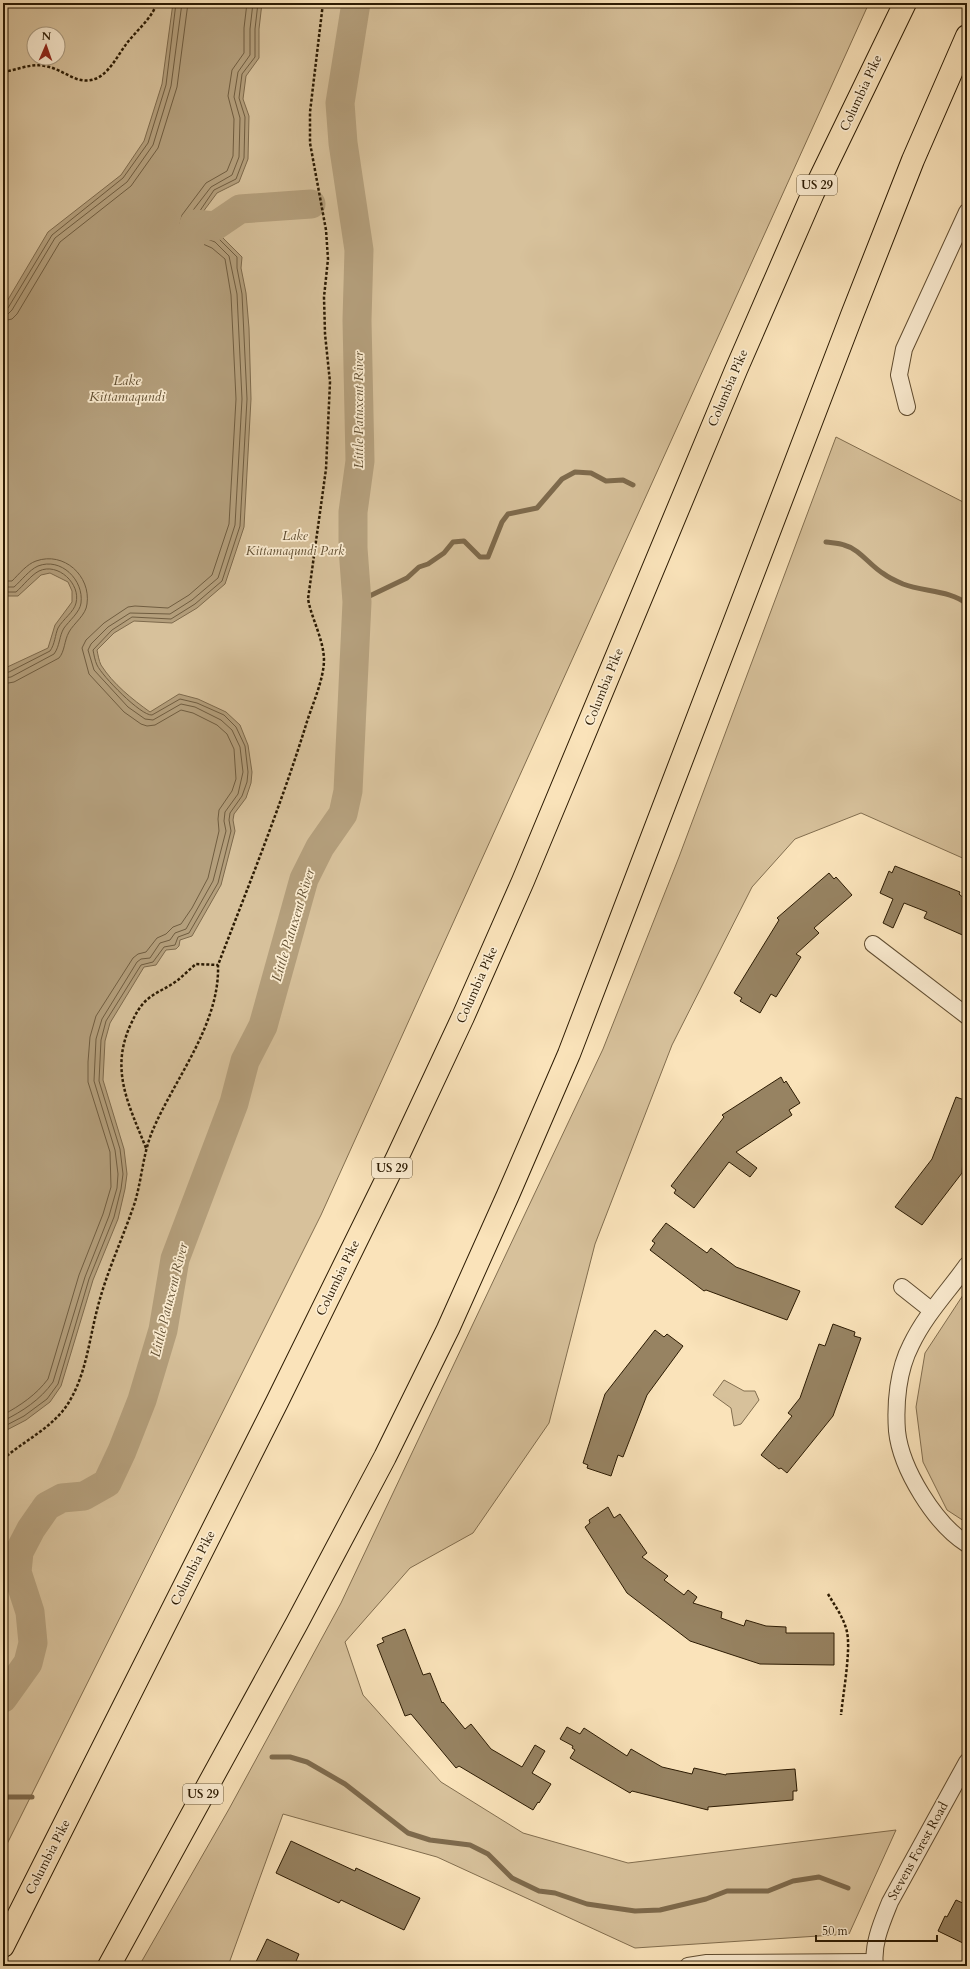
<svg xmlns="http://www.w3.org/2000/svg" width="970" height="1969" font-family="Cardo,serif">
<rect width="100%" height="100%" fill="#fae3ba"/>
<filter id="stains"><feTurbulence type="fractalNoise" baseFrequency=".005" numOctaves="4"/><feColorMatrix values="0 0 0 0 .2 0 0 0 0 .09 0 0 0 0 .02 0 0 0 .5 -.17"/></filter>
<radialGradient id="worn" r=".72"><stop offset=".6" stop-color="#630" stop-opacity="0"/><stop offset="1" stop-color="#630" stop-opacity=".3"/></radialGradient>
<g fill="#d7c19b" stroke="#826e4f" fill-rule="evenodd">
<path d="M3,3H869L321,1215L3,1852ZM34,34H58V58H34Z"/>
<polygon points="836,437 967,504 967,860 861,813 795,839 752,887 672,1045 595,1244 549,1423 473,1533 410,1568 345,1642 363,1695 441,1782 523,1833 628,1863 896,1830 849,1934 635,1948 437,1857 283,1814 228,1966 139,1966 229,1809 341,1603 603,1049 679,857"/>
<polygon points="967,1289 967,1523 947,1510 923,1462 916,1407 925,1353"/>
<polygon points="724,1380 744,1391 755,1391 759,1400 741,1424 734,1426 731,1408 713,1395"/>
</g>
<path fill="#b49f7c" stroke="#7e6a4c" d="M173,3H262L259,29V58L246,76L243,99L249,116L248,159L239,182L217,193L194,224L220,235L242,257L241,268L246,293L249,328L251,399L244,527L225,584L197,608L172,623L134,621L114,633L97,650C98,655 99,661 101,665C113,684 132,699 150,712L179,694L198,699L226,712L240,725L248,745L252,772L251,783L246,798L234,814L233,820L235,831L221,885L192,936L180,940L179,946L176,949L166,950L156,965L144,967L110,1023L105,1041L103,1080L124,1149L127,1174L125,1189L118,1219L93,1280L61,1386L50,1402L26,1420L3,1432V669L48,648L55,625L72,602V591L68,582L50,573L41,575L18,596H3V308L48,232L121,175L144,141L162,84Z"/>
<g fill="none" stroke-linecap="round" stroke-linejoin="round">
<g stroke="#705d40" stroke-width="1">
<polyline points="3,310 8,308 52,235 123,178 148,143 166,85 176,3"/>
<polyline points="3,315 8,314 12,310 55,238 127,182 153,145 171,86 182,3"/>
<polyline points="3,321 12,319 17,314 60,242 131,186 158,148 177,87 188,3"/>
<path d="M3,581H12C19,574 27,564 36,561C64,551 91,576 87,604C86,615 74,623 69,632C64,641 65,651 59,658L14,682L3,684"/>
<path d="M3,587H14C21,581 29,570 38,566C61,557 84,580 81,603C80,612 69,621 64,628C59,636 60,646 54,654L11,677L3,678"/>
<path d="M3,592H16C23,586 31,575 39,571C58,562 81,584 76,603C74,612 63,619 58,628C55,635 55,644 50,651L9,672L3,673"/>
<path d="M3,1415C21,1405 36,1395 48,1379L79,1275L103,1214L111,1187L110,1152L88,1082V1062L90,1037L96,1016L133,958L138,954L146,952L157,938L166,934L173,927L181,924L192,908L208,878L219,831L218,819L219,810L232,791L236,779L234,749L227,734L217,725L193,713L181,710L155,725L147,726L141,724L124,712L89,674L82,648L86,640L104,623L128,607L135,606L168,608L189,595L212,575L229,524L236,399L231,295L225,259L212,248L185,236L181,230L180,224L182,215L206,183L227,171L233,156L234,119L228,96L232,70L244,53V28L247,3"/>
<path d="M3,1421C23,1411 40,1400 53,1382L85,1277L109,1216L117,1188L118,1174L115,1150L94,1081L96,1039L102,1019L137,962L141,959L150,958L160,943L170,940L175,933L186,929L213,881L226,831L224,821L225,812L238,794L243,772L240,747L232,730L221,720L195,707L181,704L153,720L145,719L128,707L94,670L88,650L91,644L108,627L130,613L170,614L192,600L218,578L235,525L242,399L237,294L229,256L215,242L190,232L186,224L187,218L211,187L232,175L239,157L240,118L234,97L238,72L250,55V29L253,3"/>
<path d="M3,1427L24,1416L47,1399L58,1384L89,1279L114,1217L121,1189L123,1174L120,1149L99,1081L101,1040L106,1021L141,965L153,962L164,947L175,945L178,937L189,933L218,883L231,831L229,820L230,813L242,796L247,782L248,772L245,746L236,727L224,715L197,703L180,699L152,715C141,716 102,676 97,665C95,661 94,655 93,650L112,630L132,617L171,619L195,604L222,581L240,526L247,399L242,294L237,268V257L218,238L193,228L191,224L214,190L236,179L244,158L245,117L239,98L242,74L255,57V29L258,3"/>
</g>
<g stroke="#7e6a4c" stroke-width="5">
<path d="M826,542C832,543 839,543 844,545C860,549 870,566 884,574C889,578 896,581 903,584C923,592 950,590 967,604"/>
<polyline points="357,602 407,578 419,567 428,564 444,553 453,542 464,541 480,557 488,557 502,522 508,514 537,508 562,479 575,472 591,473 606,481 623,480 633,485"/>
<polyline points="272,1757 290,1757 307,1762 345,1784 408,1833 430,1840 470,1845 488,1854 512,1878 539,1891 555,1893 587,1904 635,1911 660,1910 706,1899 727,1891 768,1891 793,1881 819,1877 848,1888"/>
<polyline points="3,1797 32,1797"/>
</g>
<g stroke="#b49f7c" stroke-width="29">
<polyline points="185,263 194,224 215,226 240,209 311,204"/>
<polyline points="3,1698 28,1663 33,1643 30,1612 17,1572 19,1552 31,1529 47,1506 62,1498 84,1496 107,1483 122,1451 142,1400 163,1330 175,1259 234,1103 245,1061 263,1026 304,879 320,847 343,814 348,791 357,602 353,548 353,512 360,461 357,320 359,250 343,143 340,103 356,3"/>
</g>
</g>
<g fill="#978362" stroke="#2c1b03">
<polygon points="895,866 960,892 959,894 967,901 967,937 924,918 927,912 904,903 893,928 883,923 893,899 880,893 889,871 892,873"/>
<polygon points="829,873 834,879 836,877 852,895 814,928 819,933 796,954 801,957 776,997 771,994 760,1013 740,1001 742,998 734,993 779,920 777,918"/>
<polygon points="781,1077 784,1083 786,1081 800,1103 789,1110 792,1115 736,1152 757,1168 750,1177 729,1162 694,1208 674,1193 676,1190 671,1186 724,1117 722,1115"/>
<polygon points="956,1097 967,1101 967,1162 963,1161 962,1173 922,1225 895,1207 932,1159"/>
<polygon points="666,1223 707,1253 711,1248 736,1267 800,1291 787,1320 706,1290 704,1291 650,1250 655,1243 652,1241"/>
<polygon points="833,1324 855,1332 854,1336 861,1338 833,1416 787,1473 781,1468 779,1469 761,1455 792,1416 788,1413 800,1398 819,1344 825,1346"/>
<polygon points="655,1330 664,1337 667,1334 683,1346 647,1395 623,1457 618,1455 611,1476 587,1468 588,1465 583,1463 605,1394"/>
<polygon points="608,1507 614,1518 620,1514 647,1553 642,1557 668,1576 664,1580 684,1595 688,1590 697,1597 693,1603 722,1612 721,1618 744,1626 746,1620 766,1626 786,1627 786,1633 834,1633 834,1665 760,1664 690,1641 627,1593 585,1527 590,1523 589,1520"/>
<polygon points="405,1629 423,1675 430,1673 442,1703 443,1702 465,1729 471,1724 491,1749 522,1767 535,1745 545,1751 532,1773 551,1784 539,1803 538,1802 533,1810 459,1766 456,1768 411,1714 405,1716 377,1645 384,1642 382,1638"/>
<polygon points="567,1727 580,1734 584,1728 627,1756 631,1749 662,1767 692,1774 694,1768 726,1775 726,1774 795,1769 797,1791 793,1791 793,1800 708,1807 708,1810 632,1791 630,1793 570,1758 575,1750 572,1748 573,1746 560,1739"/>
<polygon points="291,1841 355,1871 356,1868 420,1898 404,1930 341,1900 339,1903 276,1873"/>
<polygon points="956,1900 967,1905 967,1945 938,1931 945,1916 947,1917"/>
<polygon points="267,1939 299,1954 294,1966 254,1966"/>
</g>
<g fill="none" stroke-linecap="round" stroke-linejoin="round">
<defs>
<g id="minor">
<polyline points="907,407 899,375 904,349 967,212"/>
<polyline points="873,944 967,1016"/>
<path d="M967,1265C947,1293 926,1314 911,1345C898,1370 895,1403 897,1431C901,1469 935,1524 967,1544"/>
<polyline points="902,1287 931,1310"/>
<polyline points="688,1966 707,1963 874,1962"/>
<path d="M875,1966C872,1944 882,1922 890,1902L967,1762"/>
</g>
<g id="highway">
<polyline points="3,1946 277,1402 397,1158 463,1017 523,881 736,370 813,193 905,3"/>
<polyline points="109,1966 297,1623 385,1457 448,1329 508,1195 569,1054 852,315 913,160 967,36"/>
</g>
</defs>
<use href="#minor" stroke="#604d31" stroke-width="18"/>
<use href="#highway" stroke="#2c1b03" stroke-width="24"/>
<g stroke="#2c1b03" stroke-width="2.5" stroke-dasharray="3 2" stroke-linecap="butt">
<path d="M3,72C17,70 31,63 45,66C57,68 66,75 77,79C104,87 114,60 127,43C137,30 152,18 157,3"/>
<path d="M146,1148C129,1105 110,1071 130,1026C135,1015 140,1005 149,998C158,991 169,987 178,980C184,975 190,969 196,964L218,965"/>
<path d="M3,1459C25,1440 54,1427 69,1402C86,1374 89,1341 97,1310C106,1273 123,1238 135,1202C142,1178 143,1154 152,1132C174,1079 220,1025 218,965C248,887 280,808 305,728C311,707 323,683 324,661C324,640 312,620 308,599L326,469L330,382L325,334L324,297L328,259L326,230L310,143V112L323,3"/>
<path d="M828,1594C835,1606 844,1618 847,1632C851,1651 843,1694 841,1715"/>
</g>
<use href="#minor" stroke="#fcedd2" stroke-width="16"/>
<use href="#highway" stroke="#fae3ba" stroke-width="22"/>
</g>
<g text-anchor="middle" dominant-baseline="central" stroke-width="3.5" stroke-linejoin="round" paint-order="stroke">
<g fill="#fcedd2" stroke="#6a5a41" stroke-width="1">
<rect x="797" y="175" width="40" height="20" rx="3"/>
<rect x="372" y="1158" width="40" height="20" rx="3"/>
<rect x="183" y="1784" width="40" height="20" rx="3"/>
</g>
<g font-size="12" font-weight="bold" fill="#2c1b03">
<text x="817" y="185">US 29</text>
<text x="392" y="1168">US 29</text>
<text x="203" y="1794">US 29</text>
</g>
<g font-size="13" fill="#2c1b03" stroke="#fcedd2">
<text transform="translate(861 93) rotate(-65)">Columbia Pike</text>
<text transform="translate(728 388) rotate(-67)">Columbia Pike</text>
<text transform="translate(604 687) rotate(-68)">Columbia Pike</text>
<text transform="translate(477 985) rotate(-66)">Columbia Pike</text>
<text transform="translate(338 1278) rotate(-64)">Columbia Pike</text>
<text transform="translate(193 1568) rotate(-63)">Columbia Pike</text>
<text transform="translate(918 1851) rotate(-61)">Stevens Forest Road</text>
<text transform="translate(48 1857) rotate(-63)">Columbia Pike</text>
</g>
<g font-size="13" font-style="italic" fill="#5f4d31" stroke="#fcedd2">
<text x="295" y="536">Lake<tspan x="295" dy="15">Kittamaqundi Park</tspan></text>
</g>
<g font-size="14" font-style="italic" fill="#625033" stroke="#fcedd2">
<text x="127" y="380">Lake<tspan x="127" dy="16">Kittamaqundi</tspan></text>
<text transform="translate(358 410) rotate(-90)">Little Patuxent River</text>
<text transform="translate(293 925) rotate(-73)">Little Patuxent River</text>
<text transform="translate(169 1300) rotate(-76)">Little Patuxent River</text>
</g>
</g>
<rect width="970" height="1969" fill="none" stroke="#fae3ba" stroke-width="16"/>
<rect x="4" y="4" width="962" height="1961" fill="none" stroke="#2c1b03" stroke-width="2"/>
<rect x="8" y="8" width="954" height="1953" fill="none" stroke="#2c1b03"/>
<g transform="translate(46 46) rotate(2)"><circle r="19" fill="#fcedd2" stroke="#a9997f"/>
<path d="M0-3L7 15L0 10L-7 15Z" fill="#8f2418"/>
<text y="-6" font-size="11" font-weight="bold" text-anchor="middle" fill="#2c1b03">N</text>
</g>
<path d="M816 1935v6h121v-6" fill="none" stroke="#2c1b03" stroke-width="2"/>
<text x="822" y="1935" font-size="12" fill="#2c1b03" stroke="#fcedd2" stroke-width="3" paint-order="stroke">50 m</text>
<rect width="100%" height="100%" filter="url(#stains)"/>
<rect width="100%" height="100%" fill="url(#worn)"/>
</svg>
